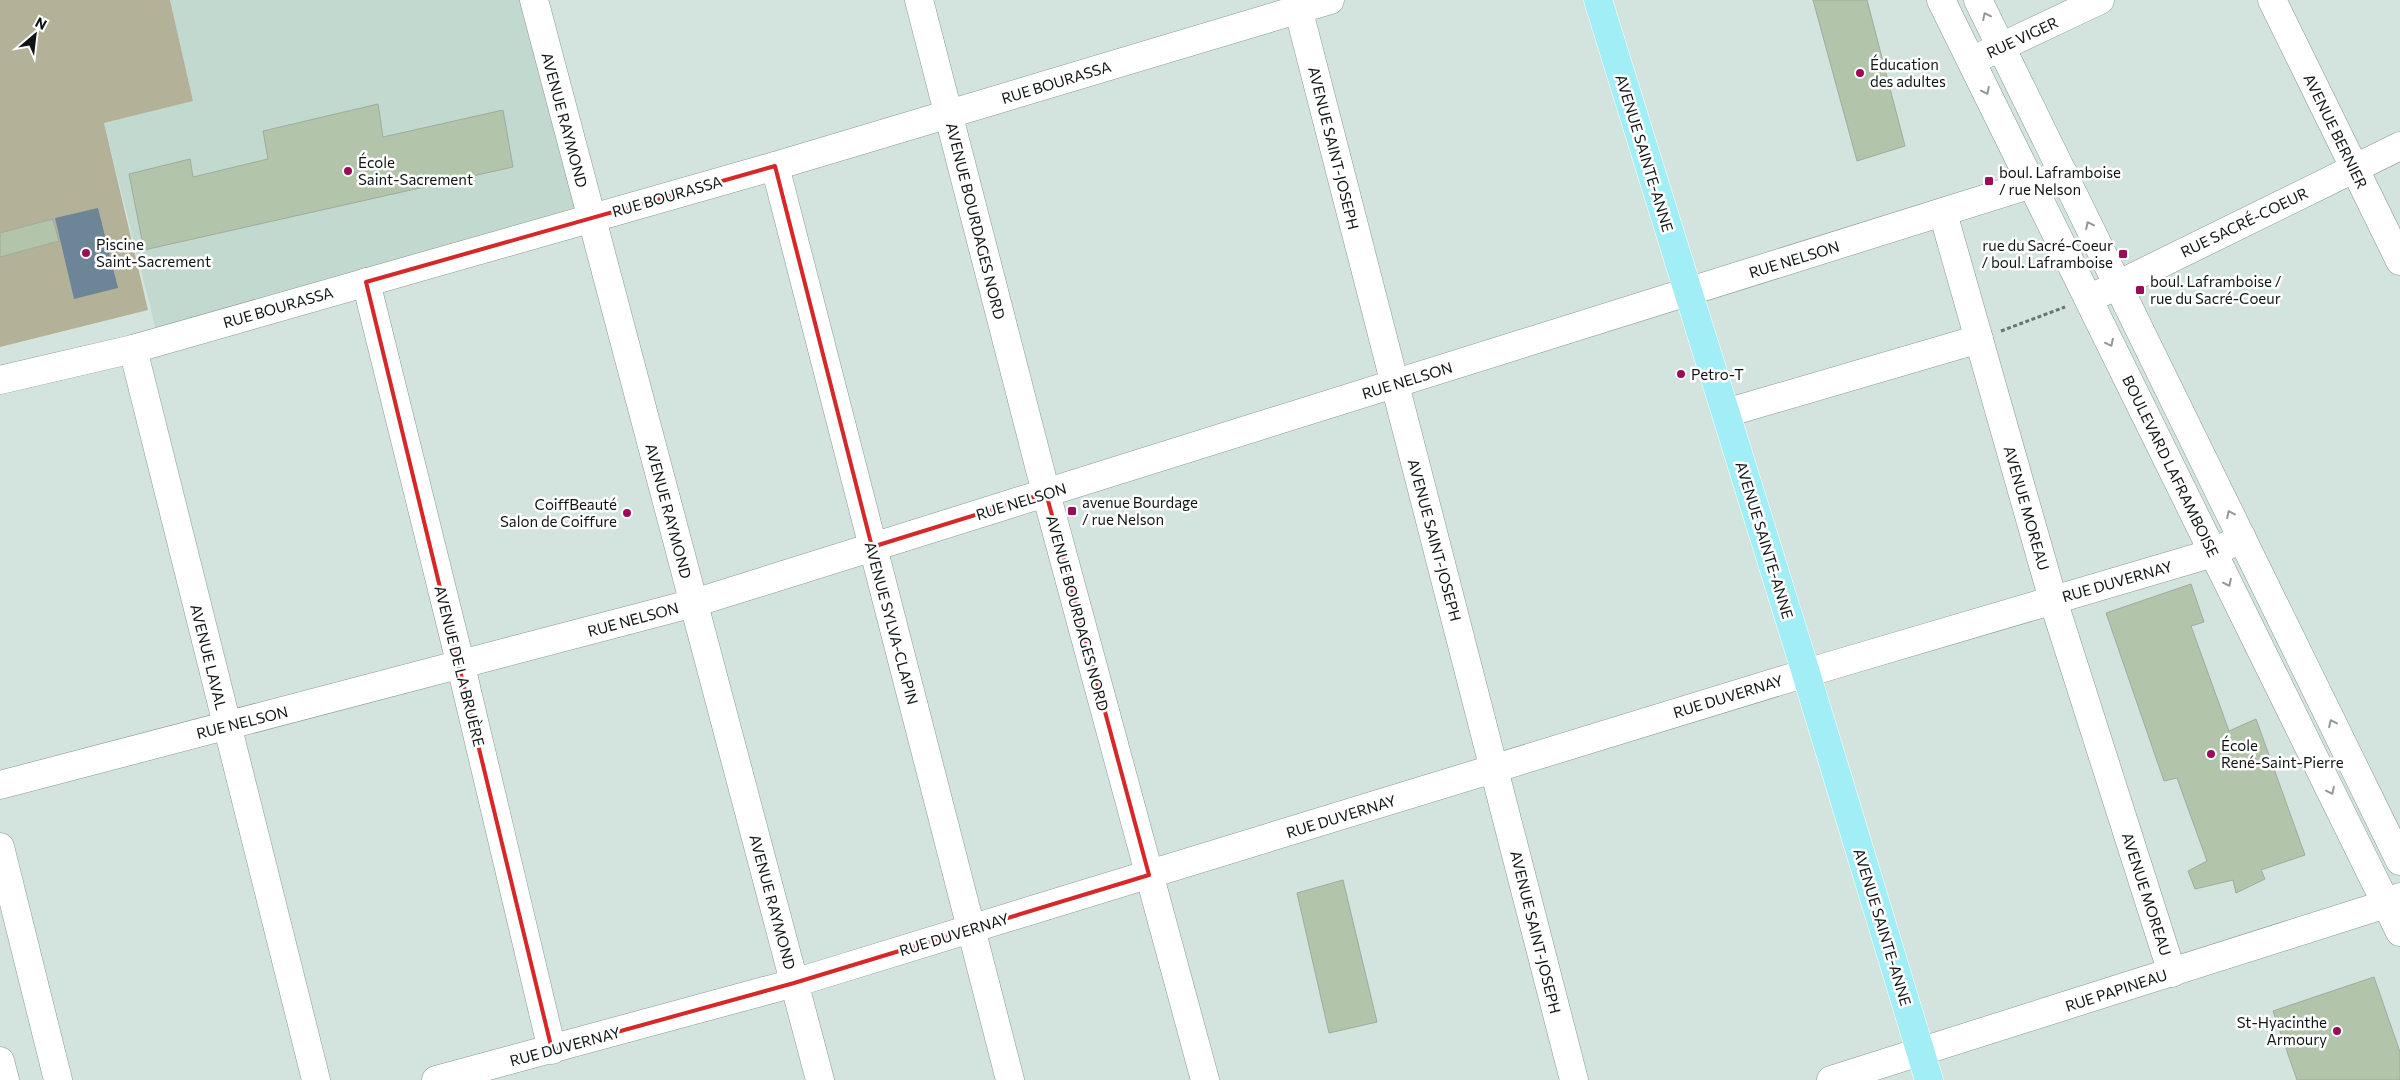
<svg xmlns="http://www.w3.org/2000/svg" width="2400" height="1080" font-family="Commissioner,sans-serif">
<rect width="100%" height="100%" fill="#d3e3dd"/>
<polygon fill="#c1d9cf" points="170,0 534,0 591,218 159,342 104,123 193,101"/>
<polygon fill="#b4b199" points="0,0 170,0 193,101 104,123 148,310 0,347"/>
<polygon fill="#6c8698" points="98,208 118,288 74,299 55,218"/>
<g fill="#b2c4aa" stroke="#a2aa9f">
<polygon points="1813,0 1867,0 1905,146 1857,161"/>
<polygon points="378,104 383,137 503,110 513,167 144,250 129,174 190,159 193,177 268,159 263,131"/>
<polygon points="53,219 59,241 0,257 0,233"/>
<polygon points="2191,584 2204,622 2191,626 2229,731 2256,719 2305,855 2261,870 2265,879 2236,893 2233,880 2195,889 2188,871 2207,861 2177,778 2164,781 2106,613"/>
<polygon points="1343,880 1377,1022 1329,1033 1297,893"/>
<polygon points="2374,977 2400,1052 2400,1080 2297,1080 2273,1011"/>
</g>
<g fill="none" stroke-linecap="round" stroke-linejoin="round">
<defs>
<g id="minor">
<polyline points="534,0 820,1080"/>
<polyline points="919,0 1046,493 1205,1080"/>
<polyline points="1296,0 1574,1080"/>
<polyline points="1941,0 2400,932"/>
<polyline points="1978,0 2400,861"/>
<polyline points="2272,0 2400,261"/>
<polyline points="1984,55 2100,0"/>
<polyline points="775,166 1010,1080"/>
<polyline points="1943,213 2053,600 2172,973"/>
<polyline points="366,282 461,666 552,1050"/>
<polyline points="2101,293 2400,146"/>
<polyline points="133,349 316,1080"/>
<polyline points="0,380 133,349 775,166 1330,0"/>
<polyline points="1726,413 1979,339"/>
<polyline points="0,785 694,603 2064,174"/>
<polyline points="0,847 58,1080"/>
<polyline points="0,1061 5,1080"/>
<polyline points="436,1080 794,983 1806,673 2213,553 2242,538"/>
<polyline points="1831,1080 2386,904 2400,897"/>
</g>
<polyline id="major" points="1598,0 1806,673 1929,1080"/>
</defs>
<use href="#minor" stroke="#899892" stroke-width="29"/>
<use href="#major" stroke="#fff" stroke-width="29"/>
<polyline stroke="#69736f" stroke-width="3" stroke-dasharray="4 2.5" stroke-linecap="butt" points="2001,331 2065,307"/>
<use href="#minor" stroke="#fff" stroke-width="28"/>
<use href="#major" stroke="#a1eef7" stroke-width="28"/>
</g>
<defs><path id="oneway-chevron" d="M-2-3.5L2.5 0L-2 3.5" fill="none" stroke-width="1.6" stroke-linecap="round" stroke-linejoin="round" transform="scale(1.25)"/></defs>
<g stroke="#939695">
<use href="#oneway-chevron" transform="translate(1986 16) rotate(-116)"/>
<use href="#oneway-chevron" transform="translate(1986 91) rotate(64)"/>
<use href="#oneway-chevron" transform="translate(2089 225) rotate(-116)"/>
<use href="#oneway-chevron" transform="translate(2110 343) rotate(64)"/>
<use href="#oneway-chevron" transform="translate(2230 514) rotate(-116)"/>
<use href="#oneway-chevron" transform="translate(2228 583) rotate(64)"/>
<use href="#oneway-chevron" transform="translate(2332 723) rotate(-116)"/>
<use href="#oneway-chevron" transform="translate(2331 791) rotate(64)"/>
</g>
<path fill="none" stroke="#d62828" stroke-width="4" stroke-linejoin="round" d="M775,166L872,547L1046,493L1149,875L794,983L552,1050L366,282Z"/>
<g fill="#9c0b58" stroke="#fff" stroke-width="2">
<circle cx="1860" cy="73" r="5"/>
<circle cx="348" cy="171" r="5"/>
<rect x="1984" y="176" width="10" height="10" rx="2.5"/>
<circle cx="86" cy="253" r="5"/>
<rect x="2118" y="249" width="10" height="10" rx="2.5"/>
<rect x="2135" y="285" width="10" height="10" rx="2.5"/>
<circle cx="1681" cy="374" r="5"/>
<rect x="1067" y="506" width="10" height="10" rx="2.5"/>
<circle cx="627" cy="513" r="5"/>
<circle cx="2211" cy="754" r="5"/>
<circle cx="2337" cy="1031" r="5"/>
</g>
<g text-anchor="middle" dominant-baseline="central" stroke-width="5" stroke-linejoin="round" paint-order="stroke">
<g font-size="15" fill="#101513" stroke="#fff">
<text transform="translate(2022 37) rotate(-25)">RUE VIGER</text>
<text transform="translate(1056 82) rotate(-17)">RUE BOURASSA</text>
<text transform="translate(565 120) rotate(75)">AVENUE RAYMOND</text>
<text transform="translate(2336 131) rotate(64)">AVENUE BERNIER</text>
<text transform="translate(1334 148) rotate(76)">AVENUE SAINT-JOSEPH</text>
<text transform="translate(1645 153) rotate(73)">AVENUE SAINTE-ANNE</text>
<text transform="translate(667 196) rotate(-16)">RUE BOURASSA</text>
<text transform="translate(976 221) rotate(76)">AVENUE BOURDAGES NORD</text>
<text transform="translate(2244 222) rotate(-26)">RUE SACRÉ-COEUR</text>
<text transform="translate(1794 259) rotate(-17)">RUE NELSON</text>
<text transform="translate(278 307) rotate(-16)">RUE BOURASSA</text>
<text transform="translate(1407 380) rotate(-17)">RUE NELSON</text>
<text transform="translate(2171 466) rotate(64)">BOULEVARD LAFRAMBOISE</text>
<text transform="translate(1021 501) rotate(-17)">RUE NELSON</text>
<text transform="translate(2027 508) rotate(74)">AVENUE MOREAU</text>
<text transform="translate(669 511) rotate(75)">AVENUE RAYMOND</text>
<text transform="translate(1435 540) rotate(75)">AVENUE SAINT-JOSEPH</text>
<text transform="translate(1765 540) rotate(73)">AVENUE SAINTE-ANNE</text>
<text transform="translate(2117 581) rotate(-16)">RUE DUVERNAY</text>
<text transform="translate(1078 613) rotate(75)">AVENUE BOURDAGES NORD</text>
<text transform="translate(633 619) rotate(-15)">RUE NELSON</text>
<text transform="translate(892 623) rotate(75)">AVENUE SYLVA-CLAPIN</text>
<text transform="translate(209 657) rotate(76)">AVENUE LAVAL</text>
<text transform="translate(460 666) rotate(76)">AVENUE DE LA BRUÈRE</text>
<text transform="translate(1728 696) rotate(-17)">RUE DUVERNAY</text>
<text transform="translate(242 722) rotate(-14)">RUE NELSON</text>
<text transform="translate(1341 816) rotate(-17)">RUE DUVERNAY</text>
<text transform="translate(2147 894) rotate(72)">AVENUE MOREAU</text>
<text transform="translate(773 902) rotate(75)">AVENUE RAYMOND</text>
<text transform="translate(1883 927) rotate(73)">AVENUE SAINTE-ANNE</text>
<text transform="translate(1536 932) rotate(76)">AVENUE SAINT-JOSEPH</text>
<text transform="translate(954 934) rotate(-17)">RUE DUVERNAY</text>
<text transform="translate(2116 990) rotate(-18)">RUE PAPINEAU</text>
<text transform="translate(565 1046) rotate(-15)">RUE DUVERNAY</text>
</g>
<g font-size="15" fill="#101513" stroke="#fff" text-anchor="start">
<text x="1870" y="64">Éducation<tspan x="1870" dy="17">des adultes</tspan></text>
<text x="358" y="162">École<tspan x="358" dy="17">Saint-Sacrement</tspan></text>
<text x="1999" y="172">boul. Laframboise<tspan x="1999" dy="17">/ rue Nelson</tspan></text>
<text x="96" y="244">Piscine<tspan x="96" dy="17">Saint-Sacrement</tspan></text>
<text x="2113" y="245" text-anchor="end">rue du Sacré-Coeur<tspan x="2113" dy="17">/ boul. Laframboise</tspan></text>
<text x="2150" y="281">boul. Laframboise /<tspan x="2150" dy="17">rue du Sacré-Coeur</tspan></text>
<text x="1691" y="374">Petro-T</text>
<text x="1082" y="502">avenue Bourdage<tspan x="1082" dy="17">/ rue Nelson</tspan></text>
<text x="617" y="504" text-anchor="end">CoiffBeauté<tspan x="617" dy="17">Salon de Coiffure</tspan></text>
<text x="2221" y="745">École<tspan x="2221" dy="17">René-Saint-Pierre</tspan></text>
<text x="2327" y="1022" text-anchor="end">St-Hyacinthe<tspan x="2327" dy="17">Armoury</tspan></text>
</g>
</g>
<g transform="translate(35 35) rotate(28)" stroke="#ffffff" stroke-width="4" paint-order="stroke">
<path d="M0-4L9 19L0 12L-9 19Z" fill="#101513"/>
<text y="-8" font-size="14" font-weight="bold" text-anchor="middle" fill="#101513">N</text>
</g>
</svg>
